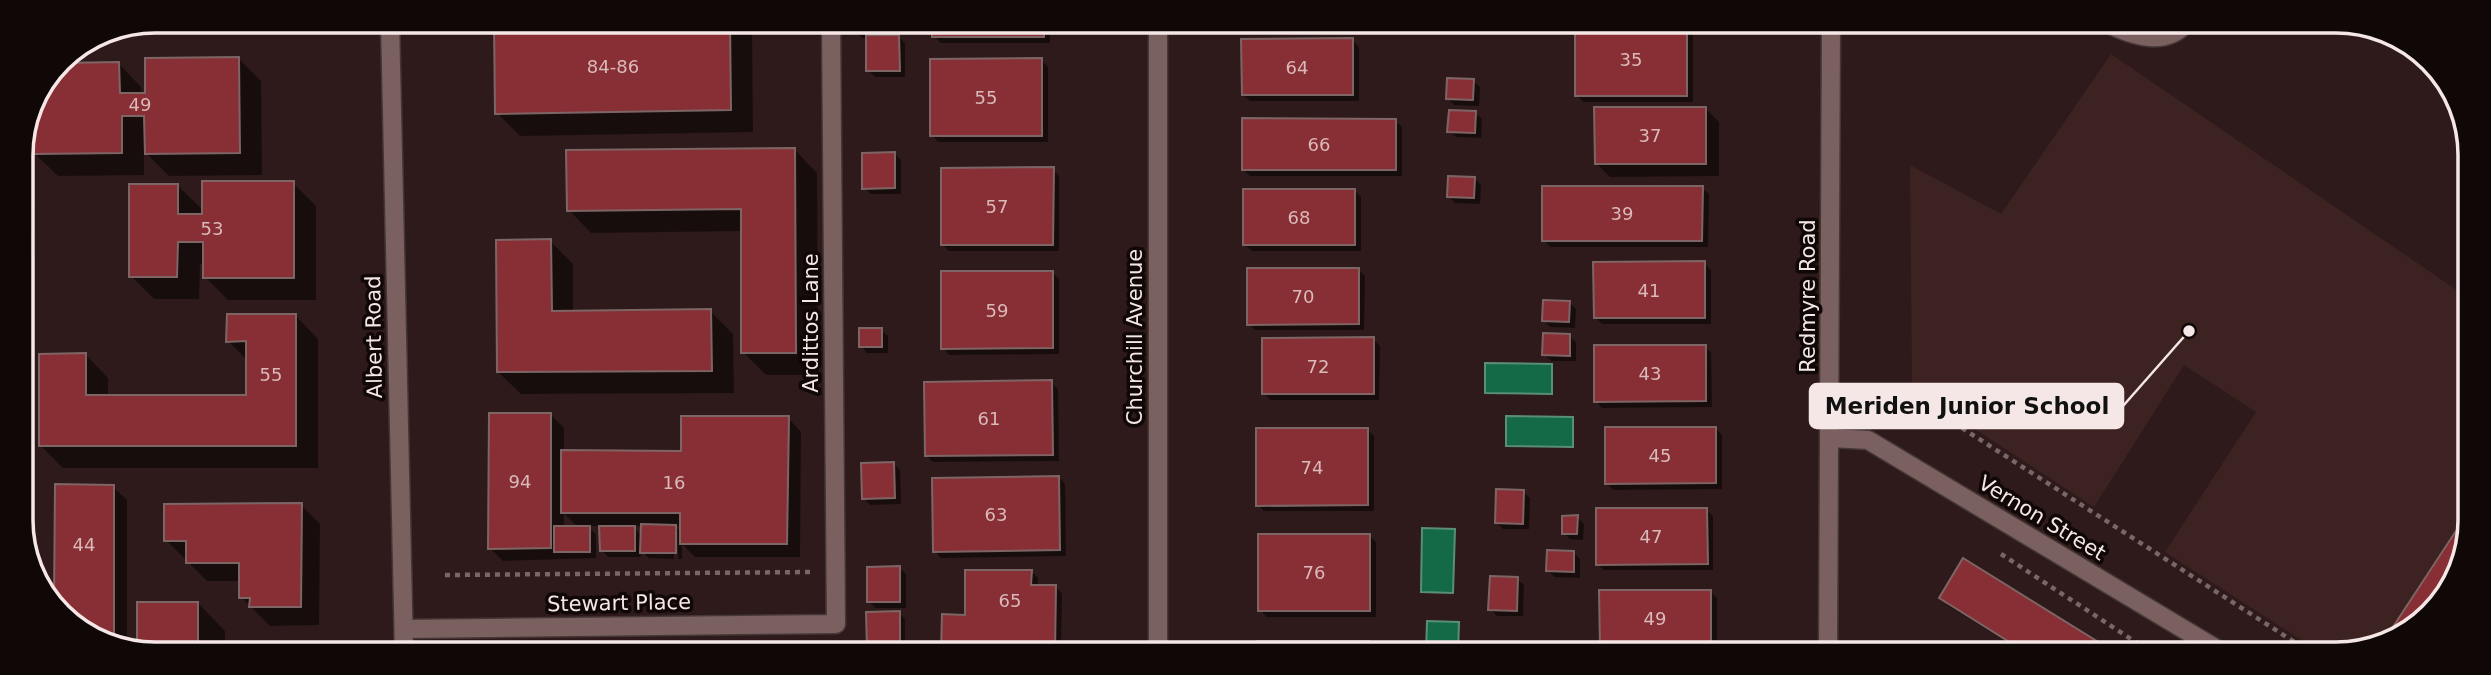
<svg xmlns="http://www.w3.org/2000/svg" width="2491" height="675" font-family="'DejaVu Sans',sans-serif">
<rect width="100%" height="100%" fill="#2e1a1a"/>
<polygon fill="#3d2222" points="2111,54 2467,297 2467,511 2387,636 2344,654 2323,654 2165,552 2256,412 2184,365 2094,507 1912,388 1910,165 2001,214"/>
<g fill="#146946" stroke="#588f76" stroke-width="2">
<polygon points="1485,363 1552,364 1552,394 1485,393"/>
<polygon points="1506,416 1573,417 1573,447 1506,446"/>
<polygon points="1422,528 1455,529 1453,593 1421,592"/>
<polygon points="1427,621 1459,622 1458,653 1426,653"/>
</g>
<g fill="#0007" fill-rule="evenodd">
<polygon points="496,21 752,22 753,132 520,136 497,113"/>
<polygon points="856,22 893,22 893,36 898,36 905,43 905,77 875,77 868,70 868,38 862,38 856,31"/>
<polygon points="934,22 1050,22 1050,43 941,43 934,36"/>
<polygon points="1242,22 1358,22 1358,34 1249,35 1242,28"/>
<polygon points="1577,23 1689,23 1693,27 1693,102 1583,102 1577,95"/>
<polygon points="1352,40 1359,47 1359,101 1250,101 1243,95"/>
<polygon points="238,58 261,81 262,175 169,176 144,151 144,175 58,176 35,154 119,64 141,87 142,95"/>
<polygon points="1041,60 1048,67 1048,142 938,142 932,135"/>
<polygon points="1473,81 1480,87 1479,106 1454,105 1448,99"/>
<polygon points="1706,109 1719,122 1719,176 1610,177 1596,163"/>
<polygon points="1475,113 1482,119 1481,138 1456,137 1449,131"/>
<polygon points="1395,121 1402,127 1402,176 1250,176 1243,169"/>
<polygon points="795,150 817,173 818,375 766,375 743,352 743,231 591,233 569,210"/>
<polygon points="895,154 901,160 901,194 871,194 864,188"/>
<polygon points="1053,169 1059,176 1059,251 949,251 943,245"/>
<polygon points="1474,178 1481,185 1480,204 1455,203 1449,197"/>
<polygon points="293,183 316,206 316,300 228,300 205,277 205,264 200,264 199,299 154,299 131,276 178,186 204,211"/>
<polygon points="1702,188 1709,194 1708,247 1550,247 1544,240"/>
<polygon points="1354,190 1361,197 1361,251 1252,251 1245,245"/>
<polygon points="550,241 573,264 573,312 710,311 733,334 734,393 521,394 498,372"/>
<polygon points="1704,263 1711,270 1711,324 1602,324 1596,318"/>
<polygon points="1358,269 1365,276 1364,330 1255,330 1249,324"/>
<polygon points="1053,273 1059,279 1059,354 949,355 943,348"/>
<polygon points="1569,302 1576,309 1575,328 1550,327 1544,321"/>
<polygon points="296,316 318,339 318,468 63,468 40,445 86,355 108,378 108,397 248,397 248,361 228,341"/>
<polygon points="881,330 888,336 888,353 867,353 861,346"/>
<polygon points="1569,336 1576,342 1576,361 1551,361 1544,354"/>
<polygon points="1373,339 1380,346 1379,400 1270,400 1264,393"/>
<polygon points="1705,346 1711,353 1712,407 1602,408 1596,401"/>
<polygon points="1051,382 1058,389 1059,461 933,462 927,456"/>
<path d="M551,415L564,428V452H682L788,418L801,432L800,557H695L682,544V559H678V531H674V559L649,558L641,551V557H608L602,550L601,526H587L596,534V558L503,561L490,548ZM564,513L578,528H564ZM632,526H643L642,536ZM674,526H682V533Z"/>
<polygon points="1716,429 1722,435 1722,489 1613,490 1606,483"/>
<polygon points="1367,430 1374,436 1374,511 1264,511 1258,505"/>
<polygon points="894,464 900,470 901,504 870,505 864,498"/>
<polygon points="1059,477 1065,484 1066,556 941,558 934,551"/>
<polygon points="113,487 127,500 127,650 61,615 56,607"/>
<polygon points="1523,492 1530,498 1529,529 1503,529 1496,522"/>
<polygon points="301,505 320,524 319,625 270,626 241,597 241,581 207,581 166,540"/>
<polygon points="1706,510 1713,516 1713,570 1604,570 1597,564"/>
<polygon points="1577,517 1584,524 1583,540 1570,539 1564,533"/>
<polygon points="1369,535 1376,542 1376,617 1267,617 1260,610"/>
<polygon points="1573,552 1580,559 1580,578 1555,577 1548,571"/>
<polygon points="1964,561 2112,653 2025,653 1947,605 1941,598"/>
<polygon points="899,568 906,574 906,608 875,608 869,601"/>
<polygon points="1031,571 1038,578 1037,587 1055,587 1062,593 1061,652 943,652 943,616 967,616"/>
<polygon points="1517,579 1524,585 1523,616 1497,616 1490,609"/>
<polygon points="1711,592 1717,598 1717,652 1608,653 1601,646"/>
<polygon points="139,603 198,603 225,631 225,651 139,651"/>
<polygon points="899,613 905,619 905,652 874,652 868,647"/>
<polygon points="1368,643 1375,653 1259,653"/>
</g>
<g fill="#882f35" stroke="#7e6565" stroke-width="2">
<polygon points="494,21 730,22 731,110 495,114"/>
<polygon points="854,22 887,22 887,31 854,32"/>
<rect x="932" y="22" width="112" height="15"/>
<polygon points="1241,22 1352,22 1352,28 1241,29"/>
<rect x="1575" y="23" width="112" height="73"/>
<polygon points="866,35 899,35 900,71 866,71"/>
<polygon points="1353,38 1353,95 1242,95 1241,39"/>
<polygon points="239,57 240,153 145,154 144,116 122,116 122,153 34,154 33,120 59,63 119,62 120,93 145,93 145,58"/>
<polygon points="1042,58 1042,136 930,136 930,59"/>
<polygon points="1447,78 1474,79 1473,100 1446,99"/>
<polygon points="1594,107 1706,107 1706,164 1595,164"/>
<polygon points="1449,110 1476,111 1475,133 1447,132"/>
<polygon points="1242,118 1396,119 1396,170 1242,170"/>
<polygon points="795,148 796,353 741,353 741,209 567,211 566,150"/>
<polygon points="895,152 895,188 862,189 862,153"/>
<polygon points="1054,167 1053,245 941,245 941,168"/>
<polygon points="1448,176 1475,177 1474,198 1447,197"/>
<polygon points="202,181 294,181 294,278 203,278 203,242 178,242 177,277 129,277 129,184 178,184 178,214 202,214"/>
<polygon points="1542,186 1703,186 1702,241 1542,241"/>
<rect x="1243" y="189" width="112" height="56"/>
<polygon points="551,239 552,311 711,309 712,371 497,372 496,240"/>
<polygon points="1705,261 1705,318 1594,318 1593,262"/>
<polygon points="1247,268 1359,268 1359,324 1247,325"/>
<polygon points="941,271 1053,271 1053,348 941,349"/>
<polygon points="1543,300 1570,301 1569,322 1542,321"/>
<polygon points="227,314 296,314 296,446 39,446 39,354 86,353 86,395 246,395 246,341 226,342"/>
<rect x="859" y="328" width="23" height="19"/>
<polygon points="1543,333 1570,334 1570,356 1542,355"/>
<polygon points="1374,337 1374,394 1262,394 1262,338"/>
<polygon points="1594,345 1706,345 1706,401 1594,402"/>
<polygon points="1052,380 1053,455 925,456 924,382"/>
<polygon points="489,413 551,413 551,548 488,549"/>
<polygon points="681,416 789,416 787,544 680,544 680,513 561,513 561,450 681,451"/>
<polygon points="1605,427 1716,427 1716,483 1605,484"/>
<polygon points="1256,428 1368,428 1368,505 1256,506"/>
<polygon points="894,462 895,498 862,499 861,463"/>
<polygon points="1059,476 1060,550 933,552 932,478"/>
<polygon points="55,484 114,485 114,644 61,615 54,604"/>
<polygon points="1496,489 1524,490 1523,524 1495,523"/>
<polygon points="302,503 301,607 249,607 250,598 239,598 239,563 186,563 186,541 164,541 164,504"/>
<polygon points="1596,508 1707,508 1708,564 1596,565"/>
<polygon points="2467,514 2467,547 2424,621 2387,636"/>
<polygon points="1578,515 1577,534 1562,534 1562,516"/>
<polygon points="641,524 676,525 676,553 640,553"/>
<rect x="554" y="526" width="36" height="26"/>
<polygon points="599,526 635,526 635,551 600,551"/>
<rect x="1258" y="534" width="112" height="77"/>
<polygon points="1547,550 1574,551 1574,572 1546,571"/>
<polygon points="1963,558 2116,653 2027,653 1939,598"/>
<polygon points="900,566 900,602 867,602 867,567"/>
<polygon points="965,570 1032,570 1031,585 1056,585 1055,652 941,652 942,614 965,615"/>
<polygon points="1490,576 1518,577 1517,611 1488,610"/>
<polygon points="1599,590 1711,590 1711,646 1600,647"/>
<rect x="137" y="602" width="61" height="49"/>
<polygon points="900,611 900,647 867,648 866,612"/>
<rect x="1257" y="641" width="112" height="12"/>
</g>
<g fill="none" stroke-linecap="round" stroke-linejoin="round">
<defs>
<g id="street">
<polyline points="390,21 404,652"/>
<path d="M2107,23C2132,36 2165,47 2186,23"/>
<polyline points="1831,438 1868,440 2225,654"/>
<polyline points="404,629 836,624 831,22"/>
<polyline points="1158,652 1158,22"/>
</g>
<polyline id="secondary" points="1828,653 1831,23"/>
</defs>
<use href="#street" stroke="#463737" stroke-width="21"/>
<use href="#secondary" stroke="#463737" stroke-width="21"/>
<g stroke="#796666" stroke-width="4.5" stroke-dasharray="5 5" stroke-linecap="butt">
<polyline points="1903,390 2313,654"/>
<polyline points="2001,554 2154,654"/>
<polyline points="445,575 812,572"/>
</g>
<use href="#street" stroke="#7a6160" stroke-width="18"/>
<use href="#secondary" stroke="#7a6160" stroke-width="18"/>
</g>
<g text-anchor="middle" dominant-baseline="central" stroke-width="7" stroke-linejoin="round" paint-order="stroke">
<g font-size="18" fill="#dab9ba">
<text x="1631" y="59">35</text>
<text x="613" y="66">84-86</text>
<text x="1297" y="67">64</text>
<text x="986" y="97">55</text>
<text x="140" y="104">49</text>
<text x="1650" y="135">37</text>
<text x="1319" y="144">66</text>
<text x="997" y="206">57</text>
<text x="1622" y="213">39</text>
<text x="1299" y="217">68</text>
<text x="212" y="228">53</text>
<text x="1649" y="290">41</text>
<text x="1303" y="296">70</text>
<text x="997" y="310">59</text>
<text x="1318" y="366">72</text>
<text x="1650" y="373">43</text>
<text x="271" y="374">55</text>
<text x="989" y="418">61</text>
<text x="1660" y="455">45</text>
<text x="1312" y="467">74</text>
<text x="520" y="481">94</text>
<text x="674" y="482">16</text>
<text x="996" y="514">63</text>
<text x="1651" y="536">47</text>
<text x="84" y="544">44</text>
<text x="1314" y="572">76</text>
<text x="1010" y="600">65</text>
<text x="1655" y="618">49</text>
</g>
<g font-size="21" fill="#f6e7e7" stroke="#100707">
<text transform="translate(1808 296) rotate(-90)">Redmyre Road</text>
<text transform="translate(811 323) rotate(-90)">Ardittos Lane</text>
<text transform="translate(374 337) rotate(-91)">Albert Road</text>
<text transform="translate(1135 337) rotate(-90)">Churchill Avenue</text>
<text transform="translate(2042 518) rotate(31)">Vernon Street</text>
<text transform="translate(619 603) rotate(-1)">Stewart Place</text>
</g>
</g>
<path d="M0 0H2491V675H0ZM155 33H2336A122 122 0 0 1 2458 155V520A122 122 0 0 1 2336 642H155A122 122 0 0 1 33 520V155A122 122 0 0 1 155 33Z" fill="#100707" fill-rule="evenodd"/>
<path fill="none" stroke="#f6e7e7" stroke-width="3.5" d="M155 33H2336A122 122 0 0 1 2458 155V520A122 122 0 0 1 2336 642H155A122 122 0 0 1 33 520V155A122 122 0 0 1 155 33Z"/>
<path fill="none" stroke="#f6e7e7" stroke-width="2.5" d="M2189 331L2123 406"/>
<circle fill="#f6e7e7" stroke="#100707" stroke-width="2.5" cx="2189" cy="331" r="7"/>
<rect fill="#f6e7e7" stroke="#f6e7e7" stroke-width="2.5" x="1810" y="384" width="313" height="44" rx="7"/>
<g font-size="23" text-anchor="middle" font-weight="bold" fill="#111">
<text x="1967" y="414">Meriden Junior School</text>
</g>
</svg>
